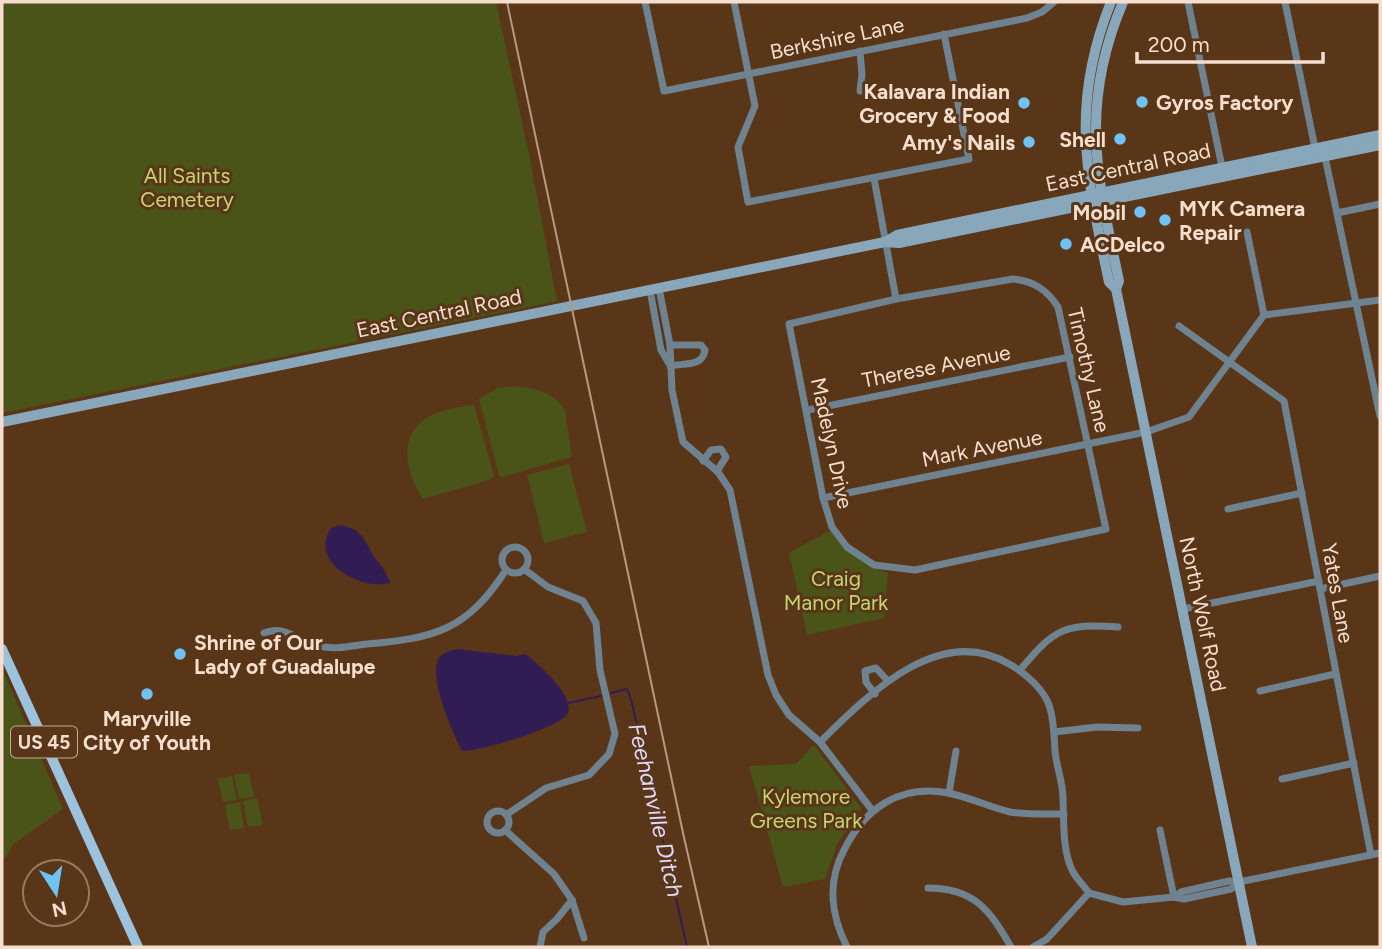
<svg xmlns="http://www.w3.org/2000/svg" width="1382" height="949" font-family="Figtree,sans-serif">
<rect width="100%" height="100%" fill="#5a3619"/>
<g fill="#4b5418">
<polygon points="2,2 496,2 529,154 557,301 2,413"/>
<path d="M514,386C535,389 553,391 565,410L572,457L502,477L499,475L479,399L498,388Z"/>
<path d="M474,405L494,476L489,480L423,499C411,483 400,449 414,430C426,412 454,407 474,405Z"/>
<polygon points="569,464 587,532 544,543 527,475"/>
<path d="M831,530C846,552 863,565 888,573L884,618L807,635L789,553Z"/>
<polygon points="3,671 63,809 12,845 7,856 2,860"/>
<polygon points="814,745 861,808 837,844 825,879 783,887 749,766 796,764"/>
<polygon points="249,773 254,797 239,799 234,775"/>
<polygon points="232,776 237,800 223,802 218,779"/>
<polygon points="257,798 263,825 248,827 243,801"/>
<polygon points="240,802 244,828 230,830 225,805"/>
</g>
<g fill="#311d54">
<path d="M341,525C366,531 363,541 376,559C382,567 387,572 390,583C361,591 308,562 331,528Z"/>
<path d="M457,649L516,656L525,654C537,662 575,696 568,713C562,727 479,752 462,751C453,733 429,680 438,660C441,653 450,651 457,649Z"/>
</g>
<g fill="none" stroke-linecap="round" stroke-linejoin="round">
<g stroke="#311d54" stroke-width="2">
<polyline points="611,693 627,689 631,699 687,947"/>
<polyline points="568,703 601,696"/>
</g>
<g stroke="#6f828f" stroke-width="7">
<polyline points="645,2 664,91 1027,18 1042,12 1054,2"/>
<polyline points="734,2 755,106 738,147 748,202 969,159 944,34"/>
<polyline points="1188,2 1222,167"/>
<polyline points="1285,2 1315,148"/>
<polyline points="860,91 862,75 860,51"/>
<polyline points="1325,157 1380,416"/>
<polyline points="874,178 896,299"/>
<polyline points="1337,213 1380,204"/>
<polyline points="1247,232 1264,315"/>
<path d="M1013,279C1034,281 1047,290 1058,307L1106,529L915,570L874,565L847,547L832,527L823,498L789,324L896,299Z"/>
<polyline points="659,288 670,345 672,390 683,442 718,472 730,490 768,675 776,695 789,715 820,742 872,810"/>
<polyline points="650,290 661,350 668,362"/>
<polyline points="1179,326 1284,401 1371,855"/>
<path d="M670,366C683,363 703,367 705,350L701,345H670"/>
<polyline points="808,410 1070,357"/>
<polyline points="703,461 711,450 721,449 726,457 717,471"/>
<polyline points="823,498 1146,432 1189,417 1264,315 1380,300"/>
<polyline points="1228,509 1302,493"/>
<circle cx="515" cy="560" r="13"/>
<polyline points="1320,589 1380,576"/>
<polyline points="1183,609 1319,581"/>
<path d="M264,633C286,624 299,642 319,646C336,650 350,646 367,644C436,638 467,630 506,570"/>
<path d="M1020,670C1054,629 1064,623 1118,627"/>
<polyline points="1260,691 1335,674"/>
<polyline points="875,694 866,682 865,671 876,668 888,681"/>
<polyline points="1054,732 1097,727 1138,728"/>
<path d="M820,742C868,695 940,621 1011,665C1026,674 1045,690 1050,708C1054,722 1054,736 1055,750C1056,766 1063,782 1063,798C1064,820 1062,851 1073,872C1077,879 1084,886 1089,893"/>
<polyline points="1282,779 1354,763"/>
<polyline points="949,793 956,751"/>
<circle cx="498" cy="822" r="11"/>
<polyline points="506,815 546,788 589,775 609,754 615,734 600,670 596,623 583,601 548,587 524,569"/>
<polyline points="505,830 554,874 572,900 584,938"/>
<polyline points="1160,830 1174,897"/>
<path d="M928,888C974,888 990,910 1011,947"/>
<polyline points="1174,897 1181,892 1229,881 1239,882 1380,853"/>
<polyline points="540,947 543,932 557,919 572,900"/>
<path d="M847,947C831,916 827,882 844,850C865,808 900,784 948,793C969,797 989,807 1010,812C1027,815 1046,814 1064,814"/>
<polyline points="1033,947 1047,939 1089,893 1123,902 1174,897 1184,899 1231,889 1239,882"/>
</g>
<g stroke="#88a7bb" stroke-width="10">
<path d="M1111,2C1069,106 1087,178 1109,282L1116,289L1252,947"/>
<polyline points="885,242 897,235 1380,135"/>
<path d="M1116,289L1119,281C1097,176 1079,106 1123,2"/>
<polyline points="2,422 885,242 899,243 1380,145"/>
</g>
<polyline stroke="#9bc3dd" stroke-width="10" points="2,649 138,947"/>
<polyline stroke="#b59984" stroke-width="2" points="507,2 683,833 709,947"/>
</g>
<g fill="#6fc2f4" stroke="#5a3619" stroke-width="2.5">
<circle cx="1142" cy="102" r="7"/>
<circle cx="1024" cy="103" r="7"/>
<circle cx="1120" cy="139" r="7"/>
<circle cx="1029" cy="142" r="7"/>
<circle cx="1140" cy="212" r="7"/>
<circle cx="1165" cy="220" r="7"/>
<circle cx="1066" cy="244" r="7"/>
<circle cx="180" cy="654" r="7"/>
<circle cx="147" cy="694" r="7"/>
</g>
<g text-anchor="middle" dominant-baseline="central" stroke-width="6" stroke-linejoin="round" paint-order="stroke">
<rect fill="#5a3619" stroke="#c6ac98" stroke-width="2" x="11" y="726.5" width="66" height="31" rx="5"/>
<g font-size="19" font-weight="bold" fill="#f5dece">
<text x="44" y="742">US 45</text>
</g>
<g font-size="21" fill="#f5dece" stroke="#5a3619">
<text transform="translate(837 38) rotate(-12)">Berkshire Lane</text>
<text transform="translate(1128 167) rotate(-12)">East Central Road</text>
<text transform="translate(439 313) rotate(-12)">East Central Road</text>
<text transform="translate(936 366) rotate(-11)">Therese Avenue</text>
<text transform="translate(1089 370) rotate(77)">Timothy Lane</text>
<text transform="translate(832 443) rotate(78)">Madelyn Drive</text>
<text transform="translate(982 448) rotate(-11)">Mark Avenue</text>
<text transform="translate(1338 593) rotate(80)">Yates Lane</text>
<text transform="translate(1203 614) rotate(78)">North Wolf Road</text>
</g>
<g font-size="21" font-weight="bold" fill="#f5dece" stroke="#5a3619" text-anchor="end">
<text x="1010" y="91">Kalavara Indian<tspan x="1010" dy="24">Grocery &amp; Food</tspan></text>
<text x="1156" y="102" text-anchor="start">Gyros Factory</text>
<text x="1106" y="139">Shell</text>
<text x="1015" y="142">Amy's Nails</text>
<text x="1179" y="208" text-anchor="start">MYK Camera<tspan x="1179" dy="24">Repair</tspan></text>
<text x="1126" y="212">Mobil</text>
<text x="1080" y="244" text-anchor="start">ACDelco</text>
<text x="194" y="642" text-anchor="start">Shrine of Our<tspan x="194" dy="24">Lady of Guadalupe</tspan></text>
<text x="147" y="718" text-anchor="middle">Maryville<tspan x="147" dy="24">City of Youth</tspan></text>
</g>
<g font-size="21" fill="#c4d572" stroke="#5a3619">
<text x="187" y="175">All Saints<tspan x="187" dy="24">Cemetery</tspan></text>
<text x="836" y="578">Craig<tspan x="836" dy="24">Manor Park</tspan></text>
<text x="806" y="796">Kylemore<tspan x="806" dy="24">Greens Park</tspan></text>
</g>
<g font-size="23" font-style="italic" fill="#e1d8fd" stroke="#5a3619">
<text transform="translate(656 810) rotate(77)">Feehanville Ditch</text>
</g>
</g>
<rect width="1382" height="949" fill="none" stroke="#f5dece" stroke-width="7"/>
<g transform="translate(56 893) rotate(168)"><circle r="33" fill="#5a3619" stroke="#987961" stroke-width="2"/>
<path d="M0-5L12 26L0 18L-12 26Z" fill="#6fc2f4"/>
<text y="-10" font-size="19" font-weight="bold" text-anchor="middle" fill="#f5dece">N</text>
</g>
<path d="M1137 52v10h186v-10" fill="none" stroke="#f5dece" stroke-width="3.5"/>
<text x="1148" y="52" font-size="21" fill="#f5dece" stroke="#5a3619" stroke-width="5" paint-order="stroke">200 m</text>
</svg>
